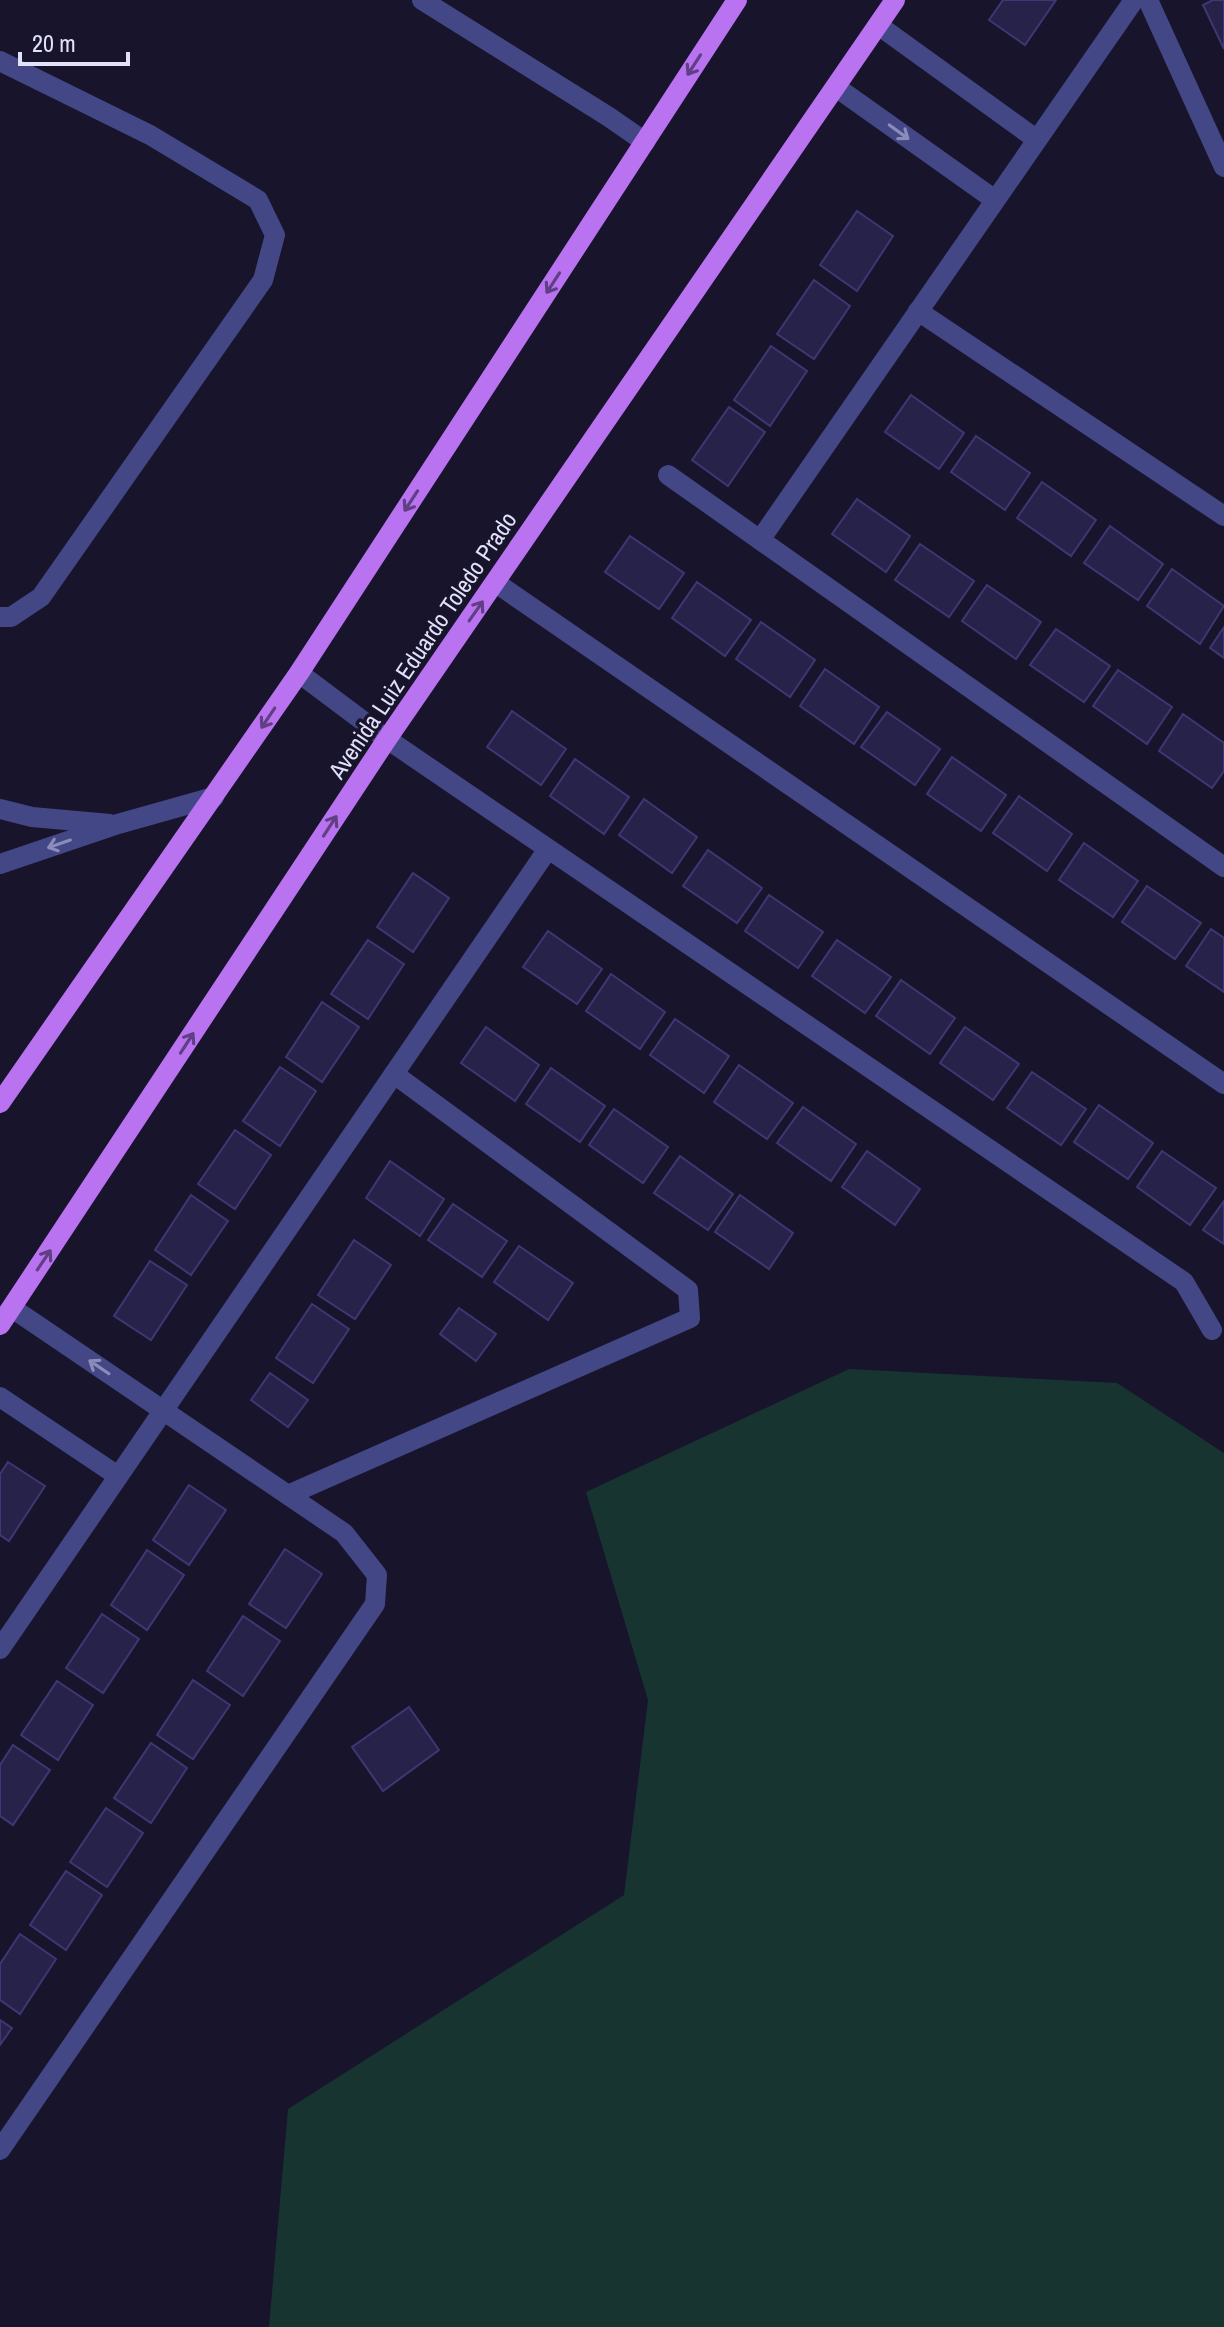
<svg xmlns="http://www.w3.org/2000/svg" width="1224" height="2327" font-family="'Archivo Narrow',sans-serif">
<rect width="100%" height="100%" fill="#17142b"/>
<polygon fill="#183431" points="849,1369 1117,1383 1224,1453 1224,2327 269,2327 288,2109 624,1895 648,1700 586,1492"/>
<g fill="#27224a" stroke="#3e3773" stroke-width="2">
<polygon points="1003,0 1056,0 1025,45 989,20"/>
<polygon points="1213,0 1224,0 1224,49 1203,5"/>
<polygon points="857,211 893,236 857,291 820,265"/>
<polygon points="814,280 850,306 814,359 777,334"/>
<polygon points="771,346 807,371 770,426 734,400"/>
<polygon points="911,395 964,433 939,469 885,432"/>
<polygon points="729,407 765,432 728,486 692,460"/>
<polygon points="976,436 1030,473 1005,510 951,472"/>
<polygon points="1042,482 1096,520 1071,556 1017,518"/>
<polygon points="857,499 910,536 886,572 832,534"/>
<polygon points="1110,526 1163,564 1138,600 1084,563"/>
<polygon points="630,536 684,573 659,609 605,572"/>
<polygon points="920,544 974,581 949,617 895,580"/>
<polygon points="1172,569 1224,606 1200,644 1147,606"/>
<polygon points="697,582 751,620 725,656 672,618"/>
<polygon points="987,585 1041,622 1016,659 962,621"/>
<polygon points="761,622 815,660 790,697 736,659"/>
<polygon points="1224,627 1224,658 1210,648"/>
<polygon points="1056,629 1110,666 1084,702 1030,665"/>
<polygon points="825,669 879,707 854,744 800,706"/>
<polygon points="1118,670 1172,707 1147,744 1093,706"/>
<polygon points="512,711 566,749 541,785 487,747"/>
<polygon points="887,712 940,749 915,785 861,747"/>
<polygon points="1183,714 1224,743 1224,771 1212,788 1159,751"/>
<polygon points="952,757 1006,795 981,831 927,794"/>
<polygon points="575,759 629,797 604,834 550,796"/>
<polygon points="1019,796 1072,834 1047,871 993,833"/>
<polygon points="644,799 697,837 672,873 619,835"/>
<polygon points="1084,843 1138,881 1113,917 1059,880"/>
<polygon points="708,850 762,888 737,923 683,886"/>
<polygon points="413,873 449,898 413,952 377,927"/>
<polygon points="1147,886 1201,923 1175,959 1122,922"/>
<polygon points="769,895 823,932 798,968 745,931"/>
<polygon points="1211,929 1224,938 1224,992 1186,966"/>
<polygon points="548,931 602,969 577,1004 523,967"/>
<polygon points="368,940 404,964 368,1019 331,994"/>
<polygon points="837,940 891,977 865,1013 812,976"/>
<polygon points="611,974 665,1012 640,1049 586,1011"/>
<polygon points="901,980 955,1018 930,1054 876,1016"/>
<polygon points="322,1002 359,1027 322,1082 286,1057"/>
<polygon points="675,1019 729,1056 704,1093 650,1055"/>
<polygon points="486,1027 539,1065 515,1101 461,1063"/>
<polygon points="965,1027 1019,1064 993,1100 940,1063"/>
<polygon points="739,1065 793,1103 767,1139 714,1102"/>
<polygon points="280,1067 316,1091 280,1146 243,1121"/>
<polygon points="551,1068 605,1106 580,1142 526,1104"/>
<polygon points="1032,1072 1086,1109 1061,1145 1007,1108"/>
<polygon points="1099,1105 1153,1143 1128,1179 1074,1142"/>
<polygon points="803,1107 856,1144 831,1181 777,1143"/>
<polygon points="614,1109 668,1147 643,1183 589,1145"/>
<polygon points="235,1130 271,1155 235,1209 198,1184"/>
<polygon points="867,1151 920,1189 895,1225 842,1187"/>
<polygon points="1162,1151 1216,1188 1190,1225 1137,1187"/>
<polygon points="680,1156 733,1194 708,1230 654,1193"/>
<polygon points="390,1161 444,1199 420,1236 366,1198"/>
<polygon points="191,1195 228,1221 191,1275 155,1250"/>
<polygon points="740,1195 793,1233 769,1269 715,1232"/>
<polygon points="1224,1201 1224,1244 1203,1230"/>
<polygon points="453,1204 507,1241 482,1277 428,1240"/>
<polygon points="354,1240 391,1265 355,1319 318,1295"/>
<polygon points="519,1246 573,1283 548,1320 494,1282"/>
<polygon points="150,1261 187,1285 151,1340 114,1316"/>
<polygon points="312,1304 349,1329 313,1383 276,1358"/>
<polygon points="459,1308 496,1334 476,1361 440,1334"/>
<polygon points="270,1373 308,1400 288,1427 251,1400"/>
<polygon points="8,1462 45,1486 9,1541 0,1535 0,1474"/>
<polygon points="189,1485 226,1510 189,1565 153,1540"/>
<polygon points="285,1549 322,1574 286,1628 249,1604"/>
<polygon points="147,1550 184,1575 147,1630 111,1605"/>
<polygon points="102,1614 139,1639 103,1693 66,1668"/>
<polygon points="243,1616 280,1641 243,1696 207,1671"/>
<polygon points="193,1680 230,1705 193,1759 157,1735"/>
<polygon points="57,1681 93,1705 58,1760 21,1735"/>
<polygon points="409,1707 439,1750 383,1791 352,1747"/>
<polygon points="151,1743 187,1768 151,1823 114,1798"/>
<polygon points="13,1745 50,1770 13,1825 0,1816 0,1765"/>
<polygon points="106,1808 143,1833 107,1887 70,1862"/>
<polygon points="66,1871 102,1895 66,1950 30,1925"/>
<polygon points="20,1934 56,1959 20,2014 0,2000 0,1964"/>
<polygon points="0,2020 12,2028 0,2045"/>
</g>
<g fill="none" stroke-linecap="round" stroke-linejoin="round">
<g stroke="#444785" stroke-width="20">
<polyline points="422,0 609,117 645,142"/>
<polyline points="1148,0 1224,167"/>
<polyline points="878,25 1036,139"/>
<polyline points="0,61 150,135 258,200 275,235 263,280 41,597 11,617 0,617"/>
<polyline points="836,87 995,200"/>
<polyline points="918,311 1224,516"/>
<polyline points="668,475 1224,867"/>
<polyline points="760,540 1134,0"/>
<polyline points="496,583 1224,1084"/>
<polyline points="299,673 387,739 1184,1282 1212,1330"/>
<polyline points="0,809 32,817 110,824"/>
<polyline points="0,864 118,824 214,797"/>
<polyline points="0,1397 118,1476"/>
<polyline points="288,1495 690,1318 688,1290 394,1074"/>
<polyline points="0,1649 548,849"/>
<polyline points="0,2150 375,1604 377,1575 344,1533 12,1308"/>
</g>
<g stroke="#b973f1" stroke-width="20">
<polyline points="0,1103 299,673 737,0"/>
<polyline points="0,1325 387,739 895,0"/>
</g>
</g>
<defs><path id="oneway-shaft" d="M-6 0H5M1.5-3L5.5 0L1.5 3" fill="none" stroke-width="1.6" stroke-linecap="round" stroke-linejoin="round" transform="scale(2)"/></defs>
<g stroke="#603f84">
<use href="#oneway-shaft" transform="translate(694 65) rotate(123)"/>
<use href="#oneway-shaft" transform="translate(553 283) rotate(123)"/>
<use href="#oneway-shaft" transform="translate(411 501) rotate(123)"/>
<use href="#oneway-shaft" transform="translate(476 611) rotate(-55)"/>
<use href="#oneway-shaft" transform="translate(268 718) rotate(124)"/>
<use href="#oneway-shaft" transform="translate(330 826) rotate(-57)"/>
<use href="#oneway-shaft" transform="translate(187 1043) rotate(-57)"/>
<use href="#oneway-shaft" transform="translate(44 1260) rotate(-56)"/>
</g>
<g stroke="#8b8cbb">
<use href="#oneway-shaft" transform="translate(899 132) rotate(36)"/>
<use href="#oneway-shaft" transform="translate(59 844) rotate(161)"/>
<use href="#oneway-shaft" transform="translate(99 1367) rotate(-146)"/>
</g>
<g text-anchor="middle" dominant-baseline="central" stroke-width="7" stroke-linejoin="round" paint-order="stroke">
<g font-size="24" fill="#e2e1fc" stroke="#17142b">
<text transform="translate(422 645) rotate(-56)">Avenida Luiz Eduardo Toledo Prado</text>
</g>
</g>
<path d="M20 52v12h108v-12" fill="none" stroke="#e2e1fc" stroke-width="4"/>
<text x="32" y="52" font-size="24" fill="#e2e1fc" stroke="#17142b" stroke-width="6" paint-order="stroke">20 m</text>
</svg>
